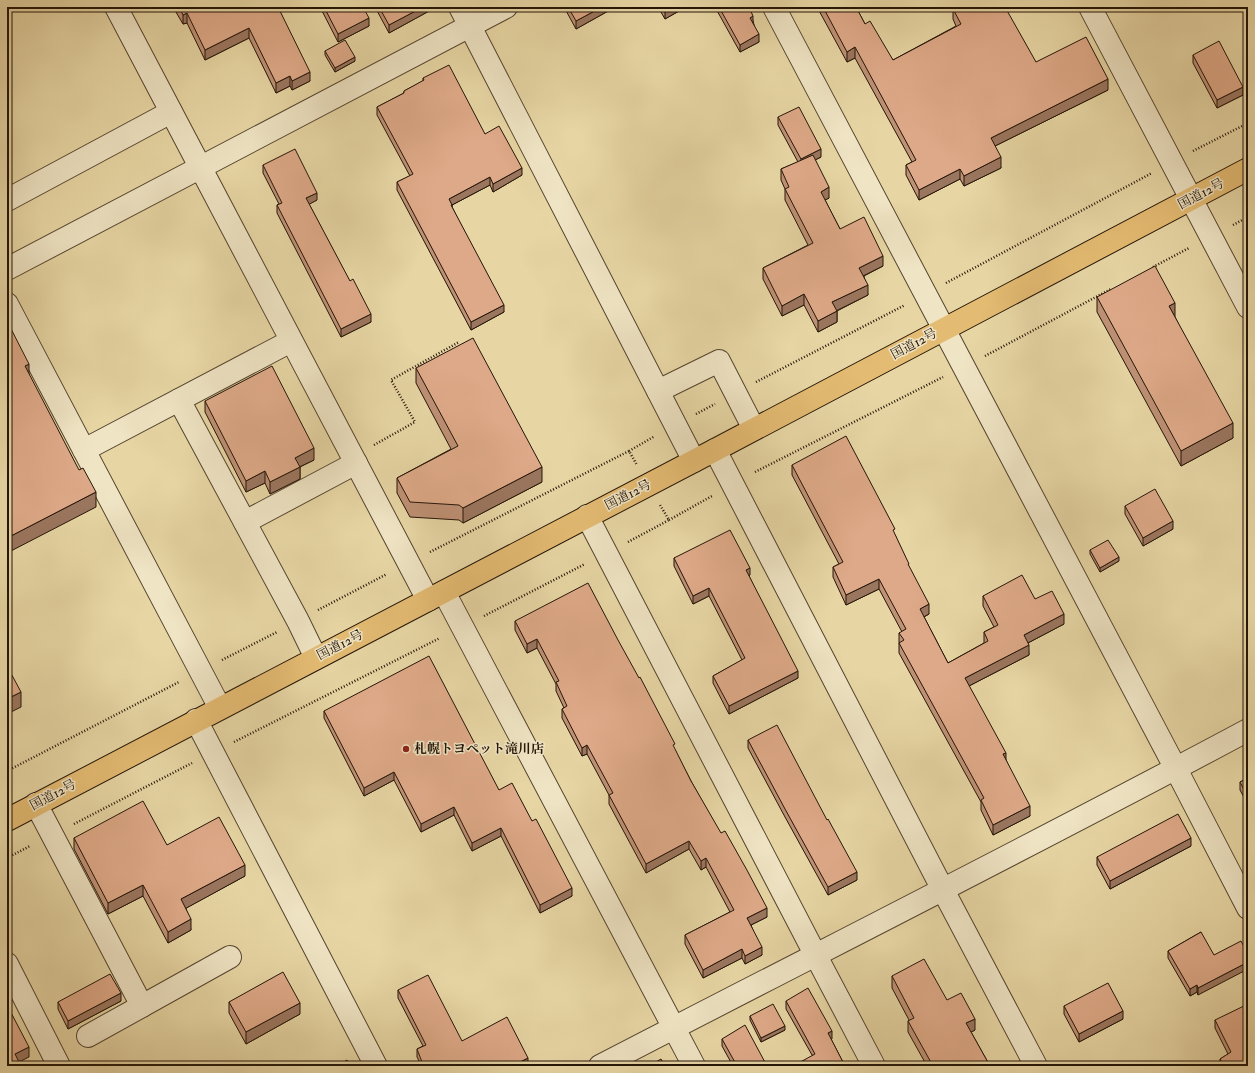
<svg xmlns="http://www.w3.org/2000/svg" width="1255" height="1073" font-family="'IM FELL Double Pica','Noto Serif JP',serif">
<rect width="100%" height="100%" fill="#e7d6a4"/>
<filter id="stains"><feTurbulence type="fractalNoise" baseFrequency=".005" numOctaves="4"/><feColorMatrix values="0 0 0 0 .2 0 0 0 0 .09 0 0 0 0 .02 0 0 0 .5 -.17"/></filter>
<radialGradient id="worn" r=".72"><stop offset=".6" stop-color="#630" stop-opacity="0"/><stop offset="1" stop-color="#630" stop-opacity=".3"/></radialGradient>
<g fill="none" stroke-linecap="round" stroke-linejoin="round">
<defs>
<g id="minor">
<polyline points="116,7 428,600"/>
<polyline points="460,7 694,461"/>
<polyline points="774,7 1176,769 1248,908"/>
<polyline points="1090,7 1248,307"/>
<polyline points="7,200 171,112"/>
<polyline points="7,269 506,7"/>
<polyline points="7,304 220,708"/>
<polyline points="658,391 719,361 754,429"/>
<polyline points="179,400 298,621 316,658"/>
<polyline points="84,450 291,341"/>
<polyline points="715,450 943,890 1036,1066"/>
<polyline points="587,516 815,954 874,1066"/>
<polyline points="245,522 356,463"/>
<polyline points="444,592 694,1066"/>
<polyline points="196,720 376,1066"/>
<polyline points="36,804 142,1006 230,957"/>
<polyline points="7,964 59,1066"/>
<polyline points="88,1036 142,1006"/>
<path d="M600,1066C816,954 1033,845 1248,730"/>
</g>
<polyline id="highway" points="7,820 715,450 1248,169"/>
</defs>
<use href="#minor" stroke="#55452f" stroke-width="24"/>
<use href="#highway" stroke="#241508" stroke-width="24"/>
<g stroke="#241508" stroke-width="2.5" stroke-dasharray="1 2" stroke-linecap="butt">
<polyline points="1193,151 1248,123"/>
<polyline points="1233,225 1248,217"/>
<polyline points="1153,267 1189,248"/>
<polyline points="946,283 1152,173"/>
<polyline points="985,356 1111,289"/>
<polyline points="756,382 905,305"/>
<polyline points="696,414 715,404"/>
<polyline points="374,445 415,422 391,380 459,342"/>
<polyline points="629,451 655,436"/>
<polyline points="755,472 943,377"/>
<polyline points="669,520 712,496"/>
<polyline points="628,542 669,520 660,505"/>
<polyline points="430,552 629,451 637,465"/>
<polyline points="318,610 387,574"/>
<polyline points="484,616 585,564"/>
<polyline points="222,660 277,632"/>
<polyline points="234,742 440,638"/>
<polyline points="7,771 179,682"/>
<polyline points="74,824 192,763"/>
<polyline points="7,858 30,846"/>
</g>
<use href="#minor" stroke="#efe4c4" stroke-width="22"/>
<use href="#highway" stroke="#e4bb72" stroke-width="22"/>
</g>
<g fill="#bf9175" stroke="#241508">
<polygon points="173,7 278,7 310,81 292,90 290,86 276,93 249,38 205,60 187,23 183,24"/>
<polygon points="320,7 363,7 369,26 338,42"/>
<polygon points="375,7 431,7 431,10 389,33"/>
<polygon points="564,7 610,7 610,10 576,29"/>
<polygon points="658,7 686,7 665,19"/>
<polygon points="715,7 749,7 759,42 740,52"/>
<polygon points="817,7 856,7 865,24 893,60 956,26 953,19 953,9 1036,62 1108,90 995,146 1001,168 964,186 960,179 919,200 906,175 906,165 912,162 855,58 847,62"/>
<polygon points="325,51 355,61 335,72 325,55"/>
<polygon points="1193,55 1243,95 1217,108 1193,63"/>
<polygon points="423,78 485,134 522,175 493,192 490,185 452,205 452,207 504,312 471,330 397,190 397,182 410,176 377,115 377,107 404,93 404,91 423,81"/>
<polygon points="778,117 821,157 815,160 829,198 825,200 840,229 883,266 864,276 868,295 837,311 837,322 818,332 804,305 782,316 763,279 763,268 808,245 785,200 785,189 781,180 781,169 798,162 778,125"/>
<polygon points="263,165 317,200 309,204 371,322 341,337 277,213 277,205 279,204 263,173"/>
<polygon points="1097,297 1175,317 1233,438 1181,466 1097,312"/>
<polygon points="416,368 542,482 463,523 459,520 410,517 397,493 397,478 451,449 416,383"/>
<polygon points="205,401 314,460 300,467 300,479 270,494 265,483 246,492 205,412"/>
<polygon points="792,465 895,535 929,614 924,617 948,663 984,643 984,632 994,627 983,606 983,596 1035,599 1064,624 1028,643 1029,655 969,686 1006,760 1030,816 993,835 981,810 981,802 899,653 899,633 902,632 879,589 846,605 833,577 833,567 839,564 792,475"/>
<polygon points="1125,506 1173,529 1143,546 1125,514"/>
<polygon points="1090,550 1119,561 1100,572 1090,554"/>
<polygon points="674,558 750,575 749,576 798,678 729,714 713,683 713,676 742,660 709,596 693,604 674,566"/>
<polygon points="515,621 675,750 691,781 767,917 751,925 762,955 745,964 742,958 703,978 685,944 685,935 730,912 706,867 701,870 689,849 646,873 609,804 609,795 587,754 582,756 562,718 562,709 564,708 556,691 556,684 537,648 527,653 515,630"/>
<polygon points="324,711 499,790 532,821 572,896 540,913 501,836 472,851 454,815 421,832 394,780 364,796 324,718"/>
<polygon points="748,740 857,880 828,895 785,817 748,748"/>
<polygon points="1248,778 1248,805 1240,790 1240,782"/>
<polygon points="74,838 167,845 245,876 186,908 191,930 168,943 143,896 108,914 74,849"/>
<polygon points="1191,846 1110,889 1097,865 1097,857"/>
<polygon points="1201,932 1198,995 1197,992 1190,996 1168,958 1168,951"/>
<polygon points="892,976 947,1000 975,1030 971,1032 990,1066 927,1066 908,1032 908,1021 909,1020 892,988"/>
<polygon points="398,990 462,1041 528,1065 526,1066 416,1066 416,1065 420,1063 417,1057 417,1049 423,1046 398,998"/>
<polygon points="121,1001 68,1029 58,1009 58,1002"/>
<polygon points="786,1001 832,1039 831,1039 845,1066 812,1055 786,1009"/>
<polygon points="229,1002 300,1014 246,1044 229,1013"/>
<polygon points="1064,1006 1123,1019 1079,1042 1064,1014"/>
<polygon points="750,1016 785,1030 761,1042 750,1020"/>
<polygon points="1215,1020 1248,1066 1220,1066 1220,1059 1228,1054 1215,1028"/>
<polygon points="722,1039 767,1066 733,1066 722,1046"/>
</g>
<g fill="#9b765f" stroke="#241508">
<polygon points="423,7 431,7 431,10 389,33 389,25"/>
<polygon points="602,7 610,7 610,10 576,29 576,21"/>
<polygon points="674,7 686,7 665,19 665,12"/>
<polygon points="187,13 187,23 183,24 183,15"/>
<polygon points="753,16 753,23 750,25 750,18"/>
<polygon points="369,18 369,26 338,42 338,34"/>
<polygon points="249,28 249,38 205,60 205,50"/>
<polygon points="759,34 759,42 740,52 740,45"/>
<polygon points="855,47 855,58 847,62 847,52"/>
<polygon points="355,57 355,61 335,72 335,68"/>
<polygon points="310,72 310,81 292,90 292,81"/>
<polygon points="290,76 290,86 276,93 276,83"/>
<polygon points="1108,79 1108,90 991,148 991,138"/>
<polygon points="1243,87 1243,95 1217,108 1217,100"/>
<polygon points="821,149 821,157 801,167 801,159"/>
<polygon points="1001,157 1001,168 964,186 964,176"/>
<polygon points="522,168 522,175 493,192 493,184"/>
<polygon points="960,169 960,179 919,200 919,190"/>
<polygon points="490,177 490,185 452,205 452,213 449,199"/>
<polygon points="829,187 829,198 821,202 821,192"/>
<polygon points="317,193 317,200 306,206 306,198"/>
<polygon points="883,256 883,266 859,278 859,268"/>
<polygon points="868,285 868,295 832,313 832,302"/>
<polygon points="804,294 804,305 782,316 782,306"/>
<polygon points="1175,303 1175,318 1169,306"/>
<polygon points="504,305 504,312 471,330 471,322"/>
<polygon points="837,311 837,322 818,332 818,321"/>
<polygon points="371,314 371,322 341,337 341,329"/>
<polygon points="29,364 29,379 25,366"/>
<polygon points="1233,423 1233,438 1181,466 1181,451"/>
<polygon points="314,448 314,460 295,469 295,458"/>
<polygon points="300,467 300,479 270,494 270,482"/>
<polygon points="542,467 542,482 463,523 463,508"/>
<polygon points="265,471 265,483 246,492 246,481"/>
<polygon points="96,492 96,507 7,553 7,538"/>
<polygon points="1173,521 1173,529 1143,546 1143,538"/>
<polygon points="1119,557 1119,561 1100,572 1100,568"/>
<polygon points="750,568 750,575 746,577 746,570"/>
<polygon points="879,579 879,589 846,605 846,595"/>
<polygon points="709,588 709,596 693,604 693,596"/>
<polygon points="929,604 929,614 920,619 920,609"/>
<polygon points="1064,614 1064,624 1024,645 1024,635"/>
<polygon points="537,639 537,648 527,653 527,644"/>
<polygon points="1029,645 1029,655 965,688 965,678"/>
<polygon points="798,671 798,678 729,714 729,706"/>
<polygon points="21,692 21,707 7,714 7,699"/>
<polygon points="587,745 587,754 582,756 582,748"/>
<polygon points="1006,753 1006,763 1003,754"/>
<polygon points="394,772 394,780 364,796 364,788"/>
<polygon points="1030,806 1030,816 993,835 993,825"/>
<polygon points="454,807 454,815 421,832 421,824"/>
<polygon points="501,828 501,836 472,851 472,843"/>
<polygon points="1191,838 1191,846 1110,889 1110,881"/>
<polygon points="689,841 689,849 646,873 646,864"/>
<polygon points="706,858 706,867 701,870 701,861"/>
<polygon points="245,865 245,876 181,911 181,899"/>
<polygon points="857,872 857,880 828,895 828,887"/>
<polygon points="143,885 143,896 108,914 108,903"/>
<polygon points="572,888 572,896 540,913 540,905"/>
<polygon points="767,908 767,917 747,927 747,918"/>
<polygon points="191,919 191,930 168,943 168,932"/>
<polygon points="762,947 762,955 745,964 745,956"/>
<polygon points="742,949 742,958 703,978 703,970"/>
<polygon points="1248,962 1248,969 1198,995 1198,988"/>
<polygon points="1197,985 1197,992 1190,996 1190,989"/>
<polygon points="121,993 121,1001 68,1029 68,1021"/>
<polygon points="300,1003 300,1014 246,1044 246,1032"/>
<polygon points="1123,1011 1123,1019 1079,1042 1079,1034"/>
<polygon points="975,1019 975,1030 966,1035 966,1023"/>
<polygon points="785,1026 785,1030 761,1042 761,1038"/>
<polygon points="832,1031 832,1039 828,1041 828,1033"/>
<polygon points="29,1047 29,1057 15,1064 15,1054"/>
<polygon points="528,1058 528,1065 526,1066 512,1066"/>
</g>
<g fill="#dea988" stroke="#241508">
<polygon points="179,7 278,7 310,72 292,81 290,76 276,83 249,28 205,50 187,13 183,15"/>
<polygon points="324,7 363,7 369,18 338,34"/>
<polygon points="379,7 423,7 389,25"/>
<polygon points="568,7 602,7 576,21"/>
<polygon points="662,7 674,7 665,12"/>
<polygon points="719,7 749,7 753,16 750,18 759,34 740,45"/>
<polygon points="823,7 856,7 865,24 870,21 893,60 961,24 953,9 956,7 1005,7 1036,62 1086,37 1108,79 991,138 1001,157 964,176 960,169 919,190 906,165 916,160 855,47 847,52"/>
<polygon points="345,40 355,57 335,68 325,51"/>
<polygon points="1219,41 1243,87 1217,100 1193,55"/>
<polygon points="449,65 485,134 499,126 522,168 493,184 490,177 449,199 452,205 451,205 504,305 471,322 397,182 413,174 377,107 404,93 404,91 424,80 423,78"/>
<polygon points="799,107 821,149 801,159 778,117"/>
<polygon points="295,149 317,193 306,198 350,281 353,279 371,314 341,329 277,205 282,203 263,165"/>
<polygon points="813,155 829,187 821,192 840,229 864,217 883,256 859,268 868,285 832,302 837,311 818,321 804,294 782,306 763,268 813,243 785,189 789,187 781,169"/>
<polygon points="1155,266 1175,303 1169,306 1233,423 1181,451 1097,297"/>
<polygon points="7,321 29,364 25,366 79,470 83,468 96,492 7,538"/>
<polygon points="473,338 542,467 463,508 459,505 410,502 397,478 458,446 416,368"/>
<polygon points="272,366 314,448 295,458 300,467 270,482 265,471 246,481 205,401"/>
<polygon points="846,436 895,529 893,530 909,564 908,564 929,604 920,609 948,663 988,641 984,632 998,625 983,596 1022,575 1035,599 1052,591 1064,614 1024,635 1029,645 965,678 1006,753 1003,754 1030,806 993,825 981,800 984,798 899,643 904,640 899,633 906,629 879,579 846,595 833,567 843,562 792,465"/>
<polygon points="1155,489 1173,521 1143,538 1125,506"/>
<polygon points="730,530 750,568 746,570 798,671 729,706 713,676 745,658 709,588 693,596 674,558"/>
<polygon points="1108,540 1119,557 1100,568 1090,550"/>
<polygon points="588,583 618,640 639,678 640,677 675,744 673,745 691,781 721,833 725,831 748,872 767,908 747,918 762,947 745,956 742,949 703,970 685,935 734,910 706,858 701,861 689,841 646,864 609,795 613,793 587,745 582,748 562,709 567,706 556,682 559,681 537,639 527,644 515,621"/>
<polygon points="429,656 499,790 512,783 532,821 536,819 572,888 540,905 501,828 472,843 454,807 421,824 394,772 364,788 324,711"/>
<polygon points="7,666 21,692 7,699"/>
<polygon points="777,725 827,820 828,819 857,872 828,887 785,809 748,740"/>
<polygon points="1248,778 1248,797 1240,782"/>
<polygon points="143,801 167,845 219,817 245,865 181,899 191,919 168,932 143,885 108,903 74,838"/>
<polygon points="1178,814 1191,838 1110,881 1097,857"/>
<polygon points="1201,932 1214,955 1241,941 1248,954 1248,962 1198,988 1197,985 1190,989 1168,951"/>
<polygon points="924,959 947,1000 961,993 975,1019 966,1023 990,1066 933,1066 908,1021 914,1018 892,976"/>
<polygon points="283,972 300,1003 246,1032 229,1002"/>
<polygon points="110,974 121,993 68,1021 58,1002"/>
<polygon points="428,975 462,1041 507,1017 528,1058 512,1066 417,1066 416,1065 422,1062 417,1049 426,1045 398,990"/>
<polygon points="1108,983 1123,1011 1079,1034 1064,1006"/>
<polygon points="808,988 832,1031 828,1033 845,1066 793,1066 815,1054 786,1001"/>
<polygon points="773,1004 785,1026 761,1038 750,1016"/>
<polygon points="1248,1004 1248,1066 1224,1066 1220,1059 1231,1052 1215,1020"/>
<polygon points="7,1005 29,1047 15,1054 21,1066 7,1066"/>
<polygon points="745,1025 767,1066 737,1066 722,1039"/>
<polygon points="661,1059 665,1066 649,1066"/>
<polygon points="347,1060 350,1066 337,1066"/>
</g>
<circle fill="#8f2418" stroke="#efe4c4" stroke-width="1.5" cx="406" cy="749" r="4"/>
<g text-anchor="middle" dominant-baseline="central" stroke-width="3" stroke-linejoin="round" paint-order="stroke">
<g font-size="13" fill="#241508" stroke="#efe4c4">
<text transform="translate(1201 194) rotate(-28)">国道12号</text>
<text transform="translate(914 344) rotate(-28)">国道12号</text>
<text transform="translate(628 495) rotate(-27)">国道12号</text>
<text transform="translate(340 645) rotate(-27)">国道12号</text>
<text transform="translate(53 795) rotate(-28)">国道12号</text>
</g>
<g font-size="13" font-weight="bold" fill="#241508" stroke="#efe4c4" text-anchor="start">
<text x="414" y="749">札幌トヨペット滝川店</text>
</g>
</g>
<rect width="1255" height="1073" fill="none" stroke="#e7d6a4" stroke-width="24"/>
<rect x="8" y="8" width="1239" height="1057" fill="none" stroke="#241508" stroke-width="2"/>
<rect x="12" y="12" width="1231" height="1049" fill="none" stroke="#241508"/>
<rect width="100%" height="100%" filter="url(#stains)"/>
<rect width="100%" height="100%" fill="url(#worn)"/>
</svg>
